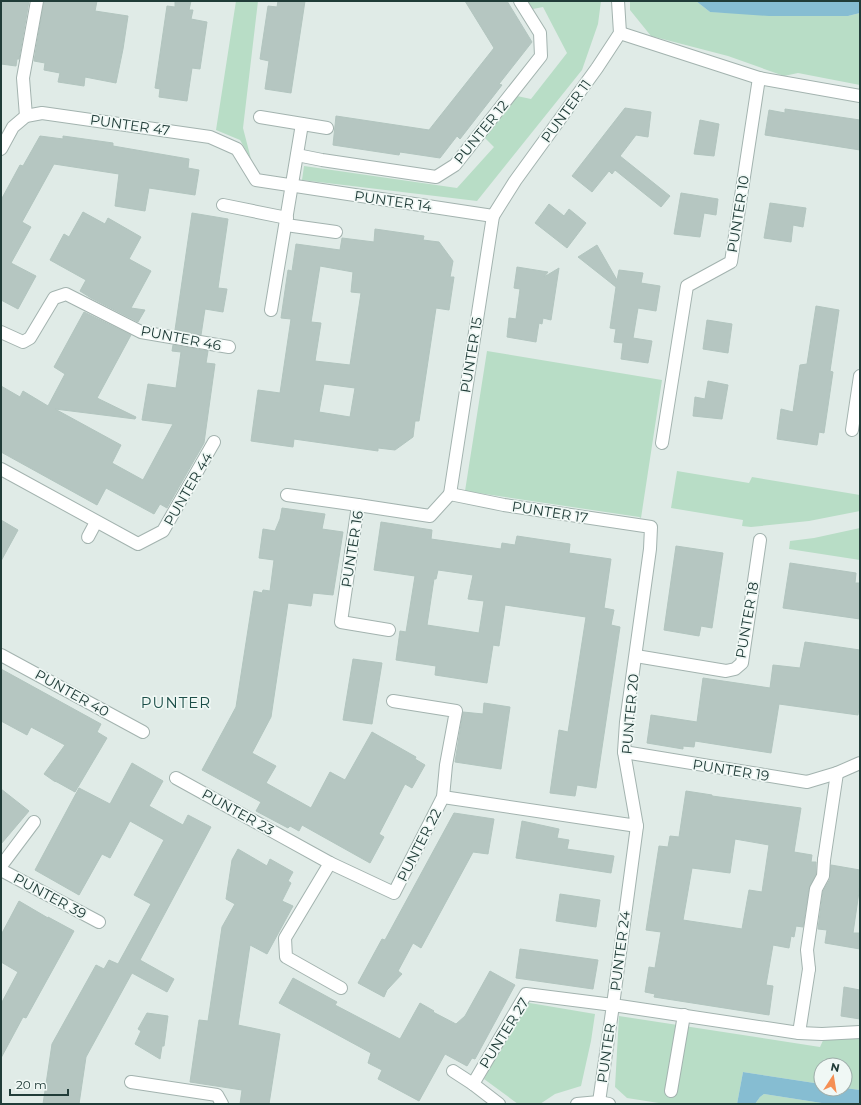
<svg xmlns="http://www.w3.org/2000/svg" width="861" height="1105" font-family="Montserrat,sans-serif">
<rect width="100%" height="100%" fill="#e0ebe7"/>
<g fill="#b8ddc6">
<polygon points="236,1 258,1 243,128 251,159 240,140 216,130"/>
<polygon points="523,1 601,1 598,24 582,70 477,201 302,180 304,166 457,188 494,147 484,137 517,96 531,99 567,53 543,7 528,10"/>
<polygon points="630,1 696,1 710,12 848,16 860,13 860,85 798,73 784,76 728,56 651,36 630,10"/>
<polygon points="487,351 662,380 641,518 639,517 465,491"/>
<polygon points="677,471 749,483 752,477 860,495 860,511 809,521 751,527 742,526 743,520 671,508"/>
<polygon points="860,528 860,560 789,549 790,541 814,538"/>
<polygon points="524,1002 595,1014 591,1041 581,1086 555,1094 540,1104 518,1104 484,1079"/>
<polygon points="619,1016 820,1047 826,1034 860,1039 860,1090 845,1088 845,1065 821,1065 821,1084 743,1072 737,1104 665,1104 627,1098 615,1087"/>
<polygon points="764,1094 828,1104 755,1104 760,1097"/>
</g>
<g fill="#86bdd2">
<polygon points="696,1 860,1 860,13 848,16 769,16 710,12"/>
<polygon points="743,1072 821,1084 821,1089 845,1089 845,1088 860,1090 860,1104 828,1104 764,1094 760,1097 755,1104 737,1104"/>
</g>
<g fill="#b5c6c1" stroke="#b2c5bf" fill-rule="evenodd">
<polygon points="1,1 29,1 19,59 17,59 16,66 1,64"/>
<polygon points="44,1 97,1 95,11 128,16 123,49 116,83 85,77 84,86 58,82 60,73 44,70 45,63 34,61"/>
<polygon points="175,1 191,1 189,10 193,10 191,19 207,22 200,69 192,68 187,101 159,97 160,89 155,88 167,6 175,7"/>
<polygon points="278,1 305,1 291,93 265,89 269,61 260,59 268,6 277,7"/>
<polygon points="465,1 507,1 532,42 499,84 502,85 460,139 457,136 440,158 400,152 399,155 333,145 336,116 429,130 494,48"/>
<polygon points="625,108 651,112 648,137 636,135 620,156 670,196 661,207 615,170 612,174 609,171 592,192 572,176"/>
<polygon points="785,109 860,120 860,150 765,135 769,110 785,113"/>
<polygon points="700,120 719,124 714,156 694,154"/>
<polygon points="40,136 63,139 63,136 113,143 113,146 189,159 188,168 199,170 195,195 149,188 145,211 115,206 119,174 54,164 22,222 31,227 11,263 36,276 18,309 1,300 1,200 20,165 23,166"/>
<polygon points="681,193 718,199 716,215 704,213 700,237 674,234"/>
<polygon points="770,203 806,208 803,227 793,225 791,242 764,238"/>
<polygon points="549,204 564,216 569,209 586,223 567,248 535,223"/>
<polygon points="83,212 105,224 108,218 141,237 129,259 151,271 131,308 145,310 138,322 91,298 80,291 86,280 50,260 64,234 69,237"/>
<polygon points="192,213 228,219 218,288 227,289 223,312 205,309 201,335 175,330"/>
<path d="M375,229L424,236L423,240L439,242L453,261L450,277H454L449,310L436,308L419,421H415L413,437L395,450L378,448V451L294,439L293,447L251,441L258,390L280,393L291,319L281,318L288,270L292,271L296,244L340,250L342,238L374,242ZM320,266L353,272L351,292L361,293L350,365L315,361L321,323L311,322ZM324,384L355,388L350,417L319,412Z"/>
<polygon points="597,245 617,280 619,270 643,273 641,283 660,286 656,311 638,308 633,338 652,341 648,363 621,359 623,343 614,342 616,329 610,328 616,287 578,257"/>
<polygon points="517,267 548,272 544,277 559,268 551,320 543,318 542,324 539,323 536,342 507,337 509,318 516,319 520,289 514,288"/>
<polygon points="816,306 839,310 830,371 833,372 824,433 819,432 817,445 777,439 781,409 793,412 800,365 807,364"/>
<polygon points="84,312 131,335 97,398 136,417 135,419 55,409 121,445 112,463 143,480 173,424 142,420 148,384 176,388 181,352 172,351 173,345 208,351 206,363 215,364 204,443 167,508 160,504 154,514 106,488 97,505 1,452 1,386 20,397 23,391 48,406 65,374 54,367"/>
<polygon points="707,320 732,324 728,353 703,349"/>
<polygon points="708,381 728,385 722,419 693,416 695,397 705,399"/>
<polygon points="282,508 325,514 322,529 343,532 333,595 313,593 311,606 288,603 271,717 252,753 276,766 266,783 311,808 330,772 345,780 372,732 416,757 415,759 425,765 412,788 405,784 379,834 384,837 370,863 302,825 299,831 290,826 288,828 256,811 261,802 202,770 236,707 254,591 262,593 263,590 270,591 274,560 259,558 263,529 275,531 280,519"/>
<polygon points="1,520 18,530 1,561"/>
<path d="M381,522L432,530L431,539L501,549L502,543L515,545L517,536L570,544L569,553L611,559L604,608L614,610L611,625L620,627L596,788L577,785L575,796L550,793L559,730L568,732L586,617L505,605L499,646L493,645L487,683L435,675L436,666L396,660L400,631L406,632L415,576L374,570ZM438,570L473,575L468,599L484,601L479,633L427,625L434,579H436Z"/>
<polygon points="676,546 723,553 712,628 701,626 699,636 664,630"/>
<polygon points="790,563 856,573 855,583 860,583 860,619 783,608"/>
<polygon points="805,642 860,650 860,701 858,715 779,704 771,753 695,741 694,747 683,746 683,749 647,743 651,715 697,722 703,678 770,688 773,665 800,668"/>
<polygon points="353,659 382,663 372,724 343,720"/>
<polygon points="1,669 101,724 97,732 107,738 75,792 57,782 54,781 44,774 65,745 31,727 27,735 1,721"/>
<polygon points="484,703 510,707 501,769 455,762 463,712 483,714"/>
<polygon points="132,763 163,781 149,806 183,825 188,815 211,827 140,960 174,979 167,992 132,973 86,1057 79,1104 43,1104 52,1044 96,965 104,969 109,960 118,964 151,904 134,895 164,840 130,821 110,858 102,854 79,895 35,870 79,788 110,804"/>
<polygon points="1,789 29,811 1,844"/>
<path d="M686,791L712,795V796L801,808L794,852L812,855L811,862H816V874L809,888L803,927L796,926L794,937L791,936L789,948L773,945L766,985L773,986L769,1015L654,997L655,994L645,992L649,967L655,968L661,932L646,930L659,846L668,847L670,836L679,837ZM735,839L769,845L762,892L749,890L742,929L683,920L692,868L730,873Z"/>
<polygon points="454,813 494,819 488,854 473,852 421,948 413,943 398,971 402,974 387,990 384,997 358,983 382,939 385,940"/>
<polygon points="522,821 559,829 557,838 569,840 567,849 614,856 611,873 516,858"/>
<polygon points="238,849 267,866 270,859 293,872 288,881 291,883 282,901 293,906 267,954 250,945 238,1025 280,1034 269,1104 240,1104 242,1090 190,1082 199,1020 208,1021 222,927 235,904 226,899 232,860"/>
<polygon points="831,865 860,870 860,885 853,933 860,933 860,949 825,943 827,930 818,929 823,891 830,879"/>
<polygon points="560,894 600,900 596,927 556,921"/>
<polygon points="19,901 48,918 48,917 74,931 26,1018 23,1017 1,1058 1,1004 18,972 1,962 1,935"/>
<polygon points="520,949 598,960 593,989 516,978"/>
<polygon points="490,971 515,985 475,1059 472,1058 467,1066 445,1054 419,1101 378,1079 382,1070 368,1063 371,1053 279,1003 293,978 337,1002 335,1005 400,1039 420,1003 434,1011 433,1012 456,1024 465,1016"/>
<polygon points="844,987 860,990 860,1019 841,1016"/>
<polygon points="147,1013 168,1016 164,1046 162,1046 160,1059 135,1044 141,1031 138,1029"/>
</g>
<g fill="none" stroke-linecap="round" stroke-linejoin="round">
<defs>
<g id="pedestrian">
<polyline points="1,469 138,544 163,531 214,442"/>
<polyline points="88,537 96,522"/>
<polyline points="809,969 807,950 816,889 823,876 824,860"/>
</g>
<g id="minor">
<polyline points="620,33 759,78 860,96"/>
<polyline points="26,116 23,78 37,1"/>
<polyline points="260,117 327,128"/>
<polyline points="297,155 322,160 436,177 455,165 541,56 540,33 520,1"/>
<polyline points="223,205 287,218"/>
<polyline points="286,225 336,232"/>
<polyline points="271,310 302,124"/>
<polyline points="1,332 23,342 30,338 54,298 66,294 141,332 229,347"/>
<polyline points="852,430 860,376"/>
<polyline points="662,443 687,286 731,262 759,78"/>
<polyline points="450,494 493,216"/>
<polyline points="287,495 358,505"/>
<polyline points="389,630 341,622 358,505 430,516 450,494"/>
<polyline points="1,655 143,732"/>
<polyline points="636,656 726,671 735,669 742,663 760,540"/>
<polyline points="624,752 807,782 837,773 860,763"/>
<polyline points="176,778 330,863 394,893 443,797 446,765 456,711 393,701"/>
<polyline points="443,797 637,826 624,752 626,722 650,549 651,527 504,505 450,494"/>
<polyline points="637,826 613,1005 799,1033 822,1034 860,1032"/>
<polyline points="824,860 837,773"/>
<polyline points="330,863 285,938 286,957 341,988"/>
<polyline points="1,866 34,822"/>
<polyline points="1,870 99,922"/>
<polyline points="799,1033 809,969"/>
<polyline points="453,1071 473,1084 499,1104"/>
<polyline points="131,1082 217,1095 222,1104"/>
<polyline points="473,1084 526,994 613,1005 599,1102"/>
<polyline points="671,1091 684,1015"/>
</g>
<g id="tertiary">
<polyline points="1,149 13,127 26,116 42,113 210,137 237,149 256,180 493,216 515,181 597,68 620,33 618,1"/>
<polyline points="577,1104 599,1102 609,1104"/>
</g>
</defs>
<use href="#pedestrian" stroke="#a3b3af" stroke-width="14"/>
<use href="#minor" stroke="#a3b3af" stroke-width="14"/>
<use href="#tertiary" stroke="#a3b3af" stroke-width="14"/>
<use href="#pedestrian" stroke="#fff" stroke-width="12"/>
<use href="#minor" stroke="#fff" stroke-width="12"/>
<use href="#tertiary" stroke="#fff" stroke-width="12"/>
</g>
<g text-anchor="middle" dominant-baseline="central" stroke-width="3.5" stroke-linejoin="round" paint-order="stroke">
<g font-size="14" fill="#203c38" stroke="#f0f8f5">
<text transform="translate(566 111) rotate(-54)">PUNTER 11</text>
<text transform="translate(130 125) rotate(8)">PUNTER 47</text>
<text transform="translate(481 132) rotate(-51)">PUNTER 12</text>
<text transform="translate(393 201) rotate(8)">PUNTER 14</text>
<text transform="translate(738 214) rotate(-81)">PUNTER 10</text>
<text transform="translate(181 338) rotate(11)">PUNTER 46</text>
<text transform="translate(471 355) rotate(-81)">PUNTER 15</text>
<text transform="translate(188 489) rotate(-60)">PUNTER 44</text>
<text transform="translate(550 512) rotate(9)">PUNTER 17</text>
<text transform="translate(352 549) rotate(-81)">PUNTER 16</text>
<text transform="translate(747 620) rotate(-80)">PUNTER 18</text>
<text transform="translate(72 693) rotate(29)">PUNTER 40</text>
<text transform="translate(630 714) rotate(-85)">PUNTER 20</text>
<text transform="translate(731 770) rotate(9)">PUNTER 19</text>
<text transform="translate(238 812) rotate(29)">PUNTER 23</text>
<text transform="translate(419 845) rotate(-63)">PUNTER 22</text>
<text transform="translate(50 896) rotate(28)">PUNTER 39</text>
<text transform="translate(620 951) rotate(-83)">PUNTER 24</text>
<text transform="translate(504 1033) rotate(-58)">PUNTER 27</text>
<text transform="translate(606 1053) rotate(-82)">PUNTER</text>
</g>
<g font-size="15" letter-spacing="1" fill="#1c4e48" stroke="#f0f8f5">
<text x="176" y="702">PUNTER</text>
</g>
</g>
<rect width="861" height="1105" fill="none" stroke="#203c38" stroke-width="4"/>
<g transform="translate(833 1077) rotate(12)"><circle r="19" fill="#f0f8f5" stroke="#9dada9"/>
<path d="M0-3L7 15L0 10L-7 15Z" fill="#f58f54"/>
<text y="-6" font-size="11" font-weight="bold" text-anchor="middle" fill="#203c38">N</text>
</g>
<path d="M10 1089v6h58v-6" fill="none" stroke="#203c38" stroke-width="2"/>
<text x="16" y="1089" font-size="12" fill="#203c38" stroke="#f0f8f5" stroke-width="3" paint-order="stroke">20 m</text>
</svg>
